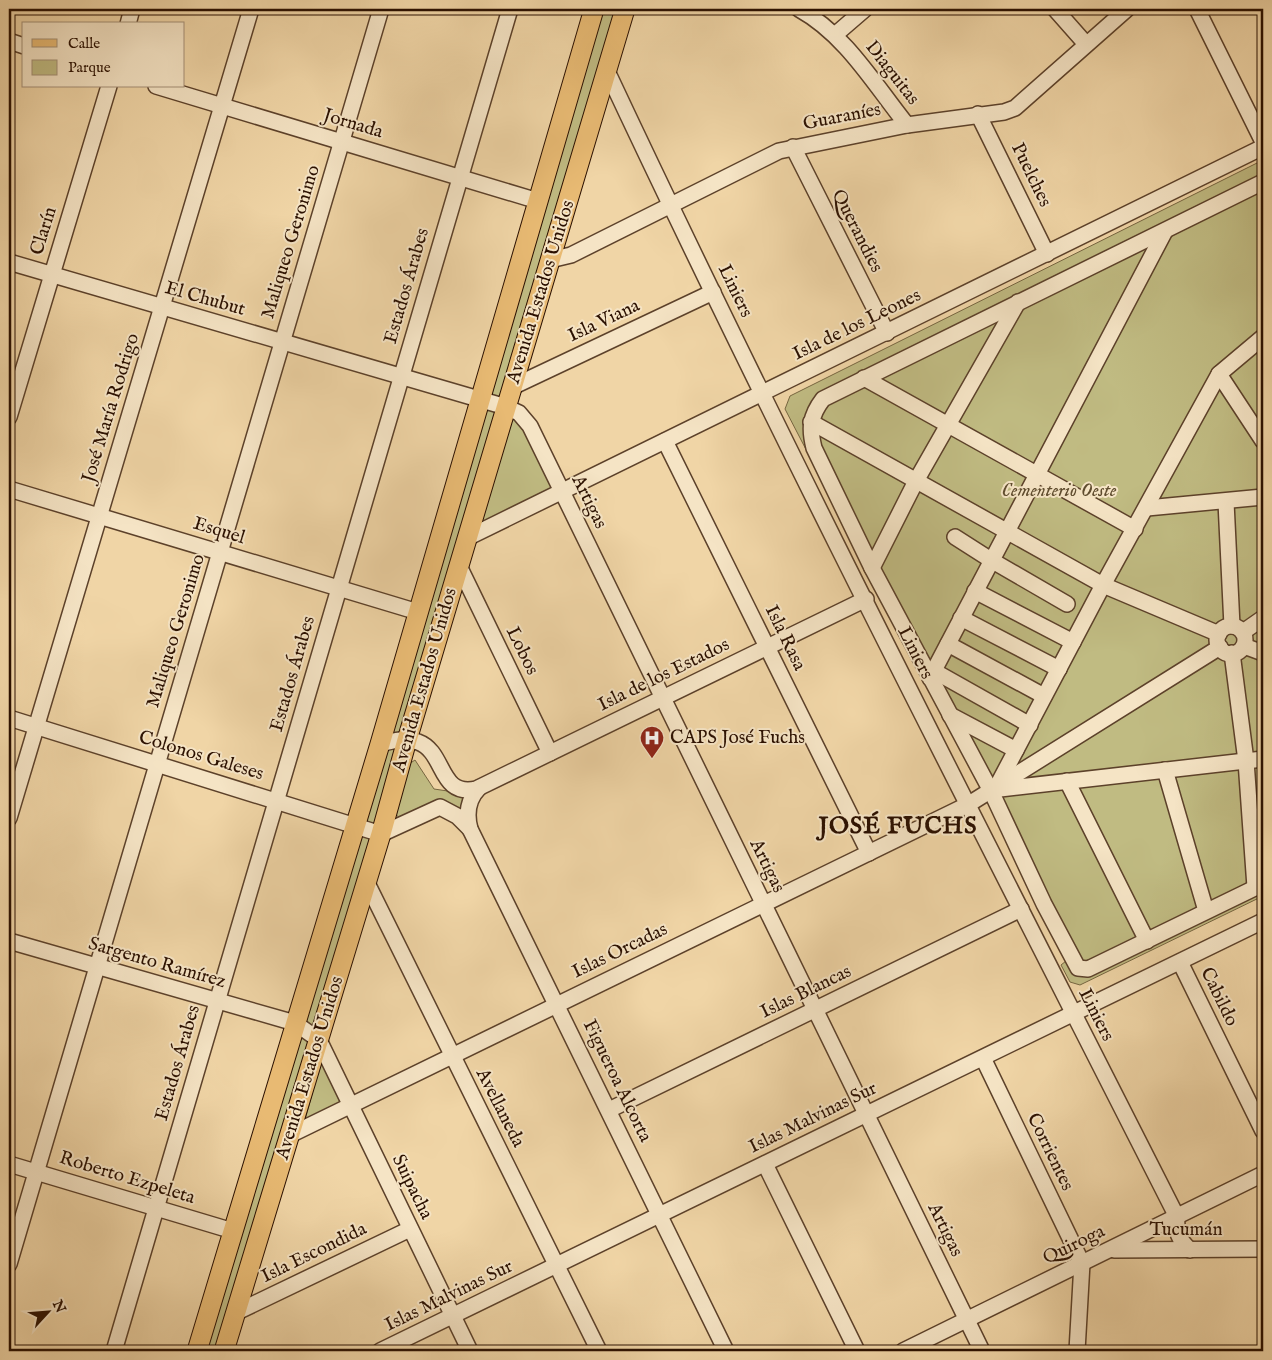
<svg xmlns="http://www.w3.org/2000/svg" width="1272" height="1360" font-family="'IM FELL English',serif">
<rect width="100%" height="100%" fill="#f0d5a6"/>
<filter id="stains"><feTurbulence type="fractalNoise" baseFrequency=".004" numOctaves="4"/><feColorMatrix values="0 0 0 0 .2 0 0 0 0 .09 0 0 0 0 .02 0 0 0 .5 -.17"/></filter>
<radialGradient id="worn" r=".72"><stop offset=".6" stop-color="#630" stop-opacity="0"/><stop offset="1" stop-color="#630" stop-opacity=".3"/></radialGradient>
<g fill="#c0bb82" stroke="#766641">
<polygon points="594,9 625,9 506,407 530,426 560,491 469,535 224,1351 197,1351"/>
<polygon points="1263,160 1263,896 1080,985 1070,982 1061,965 1066,961 989,802 785,409 790,396"/>
<polygon points="415,760 434,789 468,794 462,816 441,800 436,800 401,818 394,814 409,764"/>
<polygon points="321,1061 340,1102 305,1120"/>
</g>
<g fill="none" stroke-linecap="round" stroke-linejoin="round">
<defs>
<g id="minor">
<path d="M799,9C846,35 874,84 907,125"/>
<polyline points="1055,9 1085,43"/>
<polyline points="1197,9 1263,142"/>
<polyline points="128,24 132,9"/>
<polyline points="836,34 865,9"/>
<polyline points="9,41 24,46"/>
<path d="M607,71C788,457 984,836 1177,1217C1176,1232 1178,1239 1190,1250"/>
<polyline points="156,86 538,201"/>
<polyline points="978,114 1047,254"/>
<polyline points="793,147 887,333"/>
<path d="M1263,182L823,399C810,416 809,428 814,448L872,568L991,791L1044,904L1078,968L1088,969L1263,884"/>
<polyline points="550,260 571,255 779,151 907,125 1004,112 1015,108 1127,9"/>
<polyline points="9,262 506,407 519,413 530,426 982,1351"/>
<polyline points="1219,374 1263,441"/>
<polyline points="864,378 1135,529"/>
<polyline points="512,387 713,292"/>
<polyline points="9,417 109,86"/>
<polyline points="811,422 1103,585 1219,634"/>
<polyline points="665,441 869,853"/>
<polyline points="9,489 418,612"/>
<polyline points="1226,502 1232,626"/>
<polyline points="1147,508 1263,497"/>
<polyline points="469,537 1263,147"/>
<polyline points="955,537 991,560 1067,604"/>
<polyline points="459,566 550,753"/>
<polyline points="872,568 916,481 1018,302"/>
<polyline points="975,591 1073,642"/>
<polyline points="961,618 1059,669"/>
<circle cx="1231" cy="640" r="14"/>
<polyline points="1243,632 1263,618"/>
<polyline points="948,644 1044,696"/>
<polyline points="1244,646 1263,653"/>
<polyline points="1232,653 1246,761 1255,887"/>
<polyline points="934,671 1030,725"/>
<polyline points="930,678 1165,231"/>
<polyline points="950,715 1016,750"/>
<polyline points="9,718 381,834 440,807 457,816 470,829"/>
<path d="M380,744C392,741 406,737 418,742C446,752 438,797 476,789L866,599"/>
<polyline points="1165,770 1206,911"/>
<polyline points="1067,781 1147,941"/>
<path d="M479,788C468,799 466,814 470,829L726,1351"/>
<polyline points="996,788 1103,585 1219,374 1263,337"/>
<polyline points="1000,789 1263,759"/>
<polyline points="9,818 251,9"/>
<polyline points="367,883 599,1351"/>
<polyline points="9,941 295,1023 319,1040 470,1351"/>
<polyline points="1180,962 1263,1131"/>
<polyline points="983,1058 1082,1263 1077,1351"/>
<polyline points="609,1110 1021,909"/>
<polyline points="290,1135 969,804 1220,647"/>
<polyline points="9,1164 233,1231"/>
<polyline points="765,1164 857,1351"/>
<polyline points="1114,1250 1263,1249"/>
<polyline points="9,1264 381,9"/>
<polyline points="235,1313 410,1229"/>
<polyline points="114,1351 510,9"/>
<polyline points="380,1351 1263,921"/>
<polyline points="903,1351 1263,1174"/>
</g>
<g id="major">
<polyline points="197,1351 380,744 594,9"/>
<polyline points="224,1351 381,834 407,740 625,9"/>
</g>
</defs>
<use href="#minor" stroke="#5c412a" stroke-width="18"/>
<use href="#major" stroke="#2b1000" stroke-width="21"/>
<use href="#minor" stroke="#f5e4c5" stroke-width="15"/>
<use href="#major" stroke="#e8ba73" stroke-width="19"/>
</g>
<defs>
<symbol id="hospital-pin" viewBox="-11 -11 22 30"><path d="M0 17L-7.5 6A9.5 9.5 0 1 1 7.5 6Z" fill="#8f2418" stroke="#f5e4c5"/><path d="M-5-5h3v3.5h4V-5h3V5h-3V1.5h-4V5h-3Z" fill="#fff"/></symbol>
</defs>
<g fill-rule="evenodd">
<use href="#hospital-pin" x="638" y="724" width="28" height="38"/>
</g>
<g text-anchor="middle" dominant-baseline="central" stroke-width="4" stroke-linejoin="round" paint-order="stroke">
<g font-size="19" fill="#2b1000" stroke="#f5e4c5">
<text transform="translate(892 73) rotate(52)">Diaguitas</text>
<text transform="translate(842 117) rotate(-11)">Guaraníes</text>
<text transform="translate(353 124) rotate(17)">Jornada</text>
<text transform="translate(1031 175) rotate(64)">Puelches</text>
<text transform="translate(44 231) rotate(-73)">Clarín</text>
<text transform="translate(857 231) rotate(63)">Querandies</text>
<text transform="translate(291 242) rotate(-73)">Maliqueo Geronimo</text>
<text transform="translate(407 286) rotate(-74)">Estados Árabes</text>
<text transform="translate(735 291) rotate(64)">Liniers</text>
<text transform="translate(541 292) rotate(-73)">Avenida Estados Unidos</text>
<text transform="translate(205 299) rotate(16)">El Chubut</text>
<text transform="translate(604 321) rotate(-25)">Isla Viana</text>
<text transform="translate(857 325) rotate(-26)">Isla de los Leones</text>
<text transform="translate(111 408) rotate(-73)">José María Rodrigo</text>
<text transform="translate(589 502) rotate(64)">Artigas</text>
<text transform="translate(219 531) rotate(17)">Esquel</text>
<text transform="translate(176 631) rotate(-73)">Maliqueo Geronimo</text>
<text transform="translate(785 638) rotate(64)">Isla Rasa</text>
<text transform="translate(522 651) rotate(64)">Lobos</text>
<text transform="translate(915 653) rotate(63)">Liniers</text>
<text transform="translate(293 674) rotate(-74)">Estados Árabes</text>
<text transform="translate(664 675) rotate(-26)">Isla de los Estados</text>
<text transform="translate(425 680) rotate(-74)">Avenida Estados Unidos</text>
<text transform="translate(201 756) rotate(17)">Colonos Galeses</text>
<text transform="translate(767 866) rotate(64)">Artigas</text>
<text transform="translate(620 951) rotate(-26)">Islas Orcadas</text>
<text transform="translate(157 963) rotate(16)">Sargento Ramírez</text>
<text transform="translate(806 992) rotate(-26)">Islas Blancas</text>
<text transform="translate(1219 997) rotate(64)">Cabildo</text>
<text transform="translate(1096 1015) rotate(63)">Liniers</text>
<text transform="translate(178 1063) rotate(-74)">Estados Árabes</text>
<text transform="translate(310 1068) rotate(-73)">Avenida Estados Unidos</text>
<text transform="translate(617 1081) rotate(64)">Figueroa Alcorta</text>
<text transform="translate(500 1108) rotate(63)">Avellaneda</text>
<text transform="translate(813 1118) rotate(-26)">Islas Malvinas Sur</text>
<text transform="translate(1050 1152) rotate(64)">Corrientes</text>
<text transform="translate(127 1178) rotate(17)">Roberto Ezpeleta</text>
<text transform="translate(412 1187) rotate(64)">Suipacha</text>
<text transform="translate(945 1230) rotate(64)">Artigas</text>
<text x="1186" y="1230">Tucumán</text>
<text transform="translate(1074 1245) rotate(-26)">Quiroga</text>
<text transform="translate(314 1253) rotate(-26)">Isla Escondida</text>
<text transform="translate(449 1296) rotate(-26)">Islas Malvinas Sur</text>
</g>
<g font-size="19" font-style="italic" fill="#5f4c2e" stroke="#f5e4c5">
<text x="1059" y="491">Cementerio Oeste</text>
</g>
<g font-size="19" fill="#2b1000" stroke="#f5e4c5" text-anchor="start">
<text x="670" y="738">CAPS José Fuchs</text>
</g>
<g font-size="24" font-weight="bold" letter-spacing="1" fill="#2b1000" stroke="#f5e4c5">
<text x="898" y="826">JOSÉ FUCHS</text>
</g>
</g>
<rect width="1272" height="1360" fill="none" stroke="#f0d5a6" stroke-width="30"/>
<rect x="10" y="10" width="1252" height="1340" fill="none" stroke="#2b1000" stroke-width="2.5"/>
<rect x="15" y="15" width="1242" height="1330" fill="none" stroke="#2b1000"/>
<rect x="22" y="22" width="162" height="65" fill="#f5e4c5" stroke="#a48f76"/>
<rect x="32" y="39" width="25" height="8" fill="#e8ba73" stroke="#a48f76"/>
<text x="68" y="48" font-size="15" fill="#2b1000">Calle</text>
<rect x="32" y="60" width="25" height="15" fill="#c0bb82" stroke="#a48f76"/>
<text x="68" y="72" font-size="15" fill="#2b1000">Parque</text>
<g transform="translate(48 1312) rotate(64)" stroke="#f5e4c5" stroke-width="4" paint-order="stroke">
<path d="M0-4L9 19L0 12L-9 19Z" fill="#2b1000"/>
<text y="-8" font-size="14" font-weight="bold" text-anchor="middle" fill="#2b1000">N</text>
</g>
<rect width="100%" height="100%" filter="url(#stains)"/>
<rect width="100%" height="100%" fill="url(#worn)"/>
</svg>
